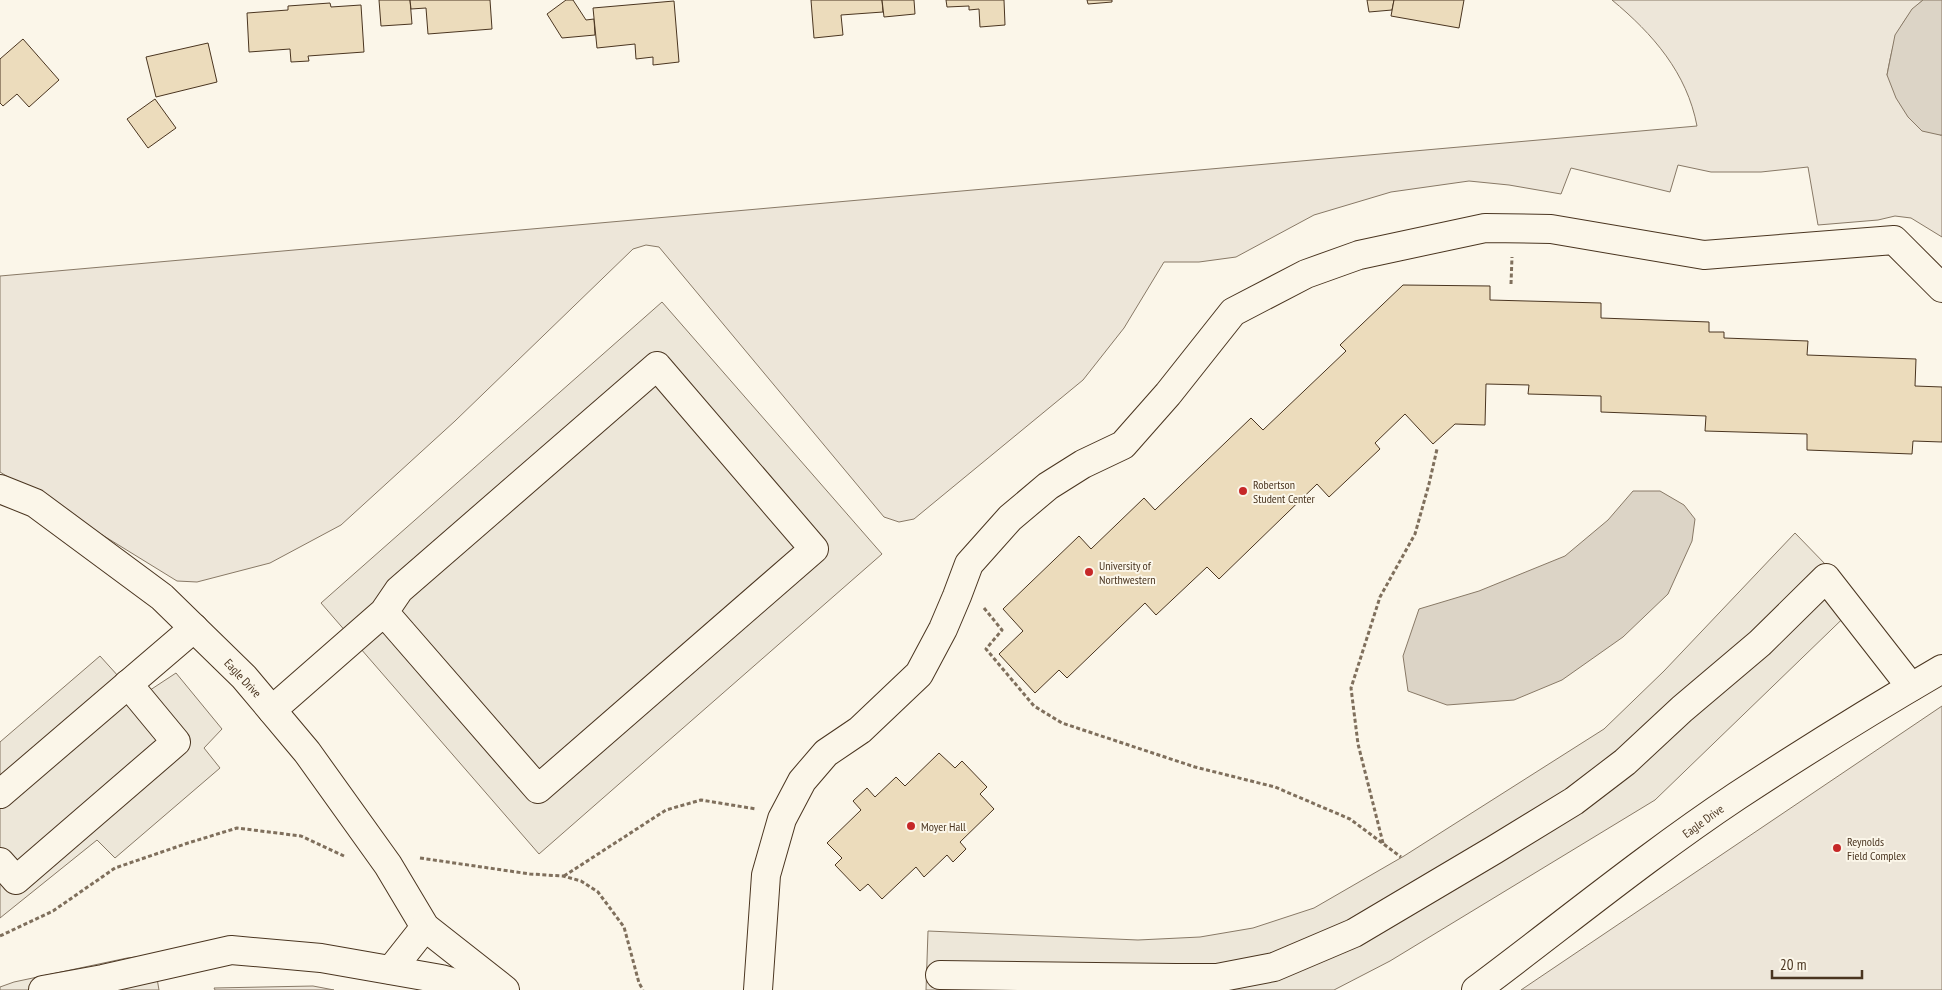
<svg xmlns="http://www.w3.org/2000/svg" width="1942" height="990" font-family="'PT Sans Narrow',sans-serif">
<rect width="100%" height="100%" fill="#fbf6e9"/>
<g fill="#ede6d9" stroke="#887966">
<path d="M1612,0H1923C1897,23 1893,43 1887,75L1940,135H1942V237L1911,218L1895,216L1878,220L1818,225L1808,167L1761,172H1711L1678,165L1670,192L1571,168L1561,194L1509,185L1469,181L1391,192L1314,215L1236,257L1199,262H1164L1124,328L1083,380L914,519L899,522L884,517L659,247L646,245L633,249L455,421L341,525L270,563L197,582L177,581L0,472V276L1697,126C1687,73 1653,34 1612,0Z"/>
<polygon points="1942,706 1942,990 1521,990"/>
<polygon points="313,986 334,990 215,990 214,988"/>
</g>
<g fill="#ede7d9" stroke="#887966">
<polygon points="662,302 882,554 539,854 321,603"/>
<polygon points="1795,533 1861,601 1655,800 1390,961 1334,990 926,990 928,931 1138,940 1200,937 1253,928 1314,908 1404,856 1604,729 1664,671"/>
<polygon points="100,656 138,698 176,673 222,729 204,748 220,768 115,858 97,840 0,918 0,742"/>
<polygon points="153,955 159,990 0,990 0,987 14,982 127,958"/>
</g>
<g fill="#dcd4c6" stroke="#887966">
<polygon points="1923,0 1942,0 1942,135 1940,135 1922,131 1908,117 1896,98 1887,75 1895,35 1912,9"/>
<polygon points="1633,491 1660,491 1684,505 1695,519 1692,541 1668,594 1623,637 1562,680 1514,700 1447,705 1408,691 1403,656 1419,609 1479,591 1565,556 1608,520"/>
</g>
<g fill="#ecdcbc" stroke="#4a3520">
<polygon points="379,0 410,0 412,24 381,26"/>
<polygon points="410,0 490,0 492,29 428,34 426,8 411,9"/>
<polygon points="566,0 573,0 586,20 594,19 595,35 562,38 547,14"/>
<polygon points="811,0 882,0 883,12 841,15 843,35 814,38"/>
<polygon points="882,0 914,0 915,14 884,17"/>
<polygon points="946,0 1004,0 1005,25 980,27 979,9 969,10 969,6 947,7"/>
<polygon points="1087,0 1112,0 1112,2 1088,4"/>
<polygon points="1367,0 1394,0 1392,10 1369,12"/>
<polygon points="1394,0 1464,0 1459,28 1391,16"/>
<polygon points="674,1 679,62 653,65 653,57 636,59 635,44 597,48 593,8"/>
<polygon points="330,3 331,7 361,5 364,52 308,56 309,61 291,62 290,49 249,52 247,13 288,10 288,6"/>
<polygon points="23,39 59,80 29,107 17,94 3,106 0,103 0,59"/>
<polygon points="208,43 217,82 156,97 146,57"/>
<polygon points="155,99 176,128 148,148 127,119"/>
<polygon points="1403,285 1490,286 1490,300 1601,303 1601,318 1709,322 1709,332 1724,332 1724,338 1808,341 1807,355 1916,359 1915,386 1942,387 1942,442 1913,441 1912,454 1807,450 1807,434 1705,431 1706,416 1601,412 1601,396 1528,394 1529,385 1486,384 1485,425 1455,424 1433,444 1405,414 1375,443 1380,449 1329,497 1317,484 1219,579 1207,567 1156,615 1145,603 1067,678 1059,670 1035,693 999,654 1023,631 1003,609 1079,536 1091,549 1144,498 1155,510 1251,418 1263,430 1346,351 1340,345"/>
<polygon points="939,753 955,768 962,761 987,787 980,794 994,809 960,842 966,849 953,862 947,855 924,877 916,867 882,899 868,884 860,891 835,865 842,858 827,843 861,810 853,801 867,788 875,797 896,777 905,786"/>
</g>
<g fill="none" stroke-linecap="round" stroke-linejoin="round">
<defs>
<g id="minor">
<polyline points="0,489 35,503 162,597 244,677 307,752 388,865 425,927 505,990"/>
<polyline points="272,710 384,612 399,590 657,366 814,549 538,789 384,612"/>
<polyline points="0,794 194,628"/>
<polyline points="0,862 16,880 176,742 128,684"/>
<polyline points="391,970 425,927"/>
<polyline points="940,975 1176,978 1176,990"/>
<polyline points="1176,978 1217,978 1274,967 1354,933 1494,850 1574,801 1625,762 1682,709 1760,643 1826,578 1911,687"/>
<polyline points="43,990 103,979 231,950 321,958 441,979 480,990"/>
<polyline points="758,990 766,875 782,819 802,781 826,753 860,730 919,674 943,629 957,596 969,564 1010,518 1048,486 1083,464 1123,445 1168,394 1233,312 1306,274 1359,255 1485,228 1551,229 1704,255 1894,240 1942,288"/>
<path d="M1476,990C1563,925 1647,856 1737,796C1804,752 1873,709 1942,669"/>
</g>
</defs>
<use href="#minor" stroke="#4a3520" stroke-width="30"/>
<g stroke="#7f6f5c" stroke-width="3" stroke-dasharray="4 2.5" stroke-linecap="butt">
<polyline points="1511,284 1512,257"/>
<polyline points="984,608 1002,630 986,649 1034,706 1062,723 1195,767 1275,787 1350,819 1401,857"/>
<polyline points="1383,843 1358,744 1351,688 1380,597 1415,534 1429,484 1437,449"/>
<polyline points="420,858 530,874 563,876 581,881 598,892 624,927 639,983 643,990"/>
<polyline points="564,876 666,810 701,800 756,809"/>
<polyline points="0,936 53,911 115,868 188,843 237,828 301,836 344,856"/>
</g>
<use href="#minor" stroke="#fbf6e9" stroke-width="28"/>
</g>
<g fill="#c62828" stroke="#fbf6e9" stroke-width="2">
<circle cx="1243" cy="491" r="5"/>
<circle cx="1089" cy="572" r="5"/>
<circle cx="911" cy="826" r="5"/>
<circle cx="1837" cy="848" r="5"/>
</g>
<g text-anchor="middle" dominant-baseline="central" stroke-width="4" stroke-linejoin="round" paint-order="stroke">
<g font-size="12" fill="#4a3520" stroke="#fbf6e9" text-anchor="start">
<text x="1253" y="484">Robertson<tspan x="1253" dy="14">Student Center</tspan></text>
<text x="1099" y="565">University of<tspan x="1099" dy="14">Northwestern</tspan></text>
<text x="921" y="826">Moyer Hall</text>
<text x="1847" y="841">Reynolds<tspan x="1847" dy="14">Field Complex</tspan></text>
</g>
<g font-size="12" fill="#4a3520" stroke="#fbf6e9">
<text transform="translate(243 678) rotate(47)">Eagle Drive</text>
<text transform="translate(1703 821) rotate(-36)">Eagle Drive</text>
</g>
</g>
<path d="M1772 970v8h90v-8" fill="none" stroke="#4a3520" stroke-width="2.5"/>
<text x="1780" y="970" font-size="15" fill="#4a3520" stroke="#fbf6e9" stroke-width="4" paint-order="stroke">20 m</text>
</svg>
